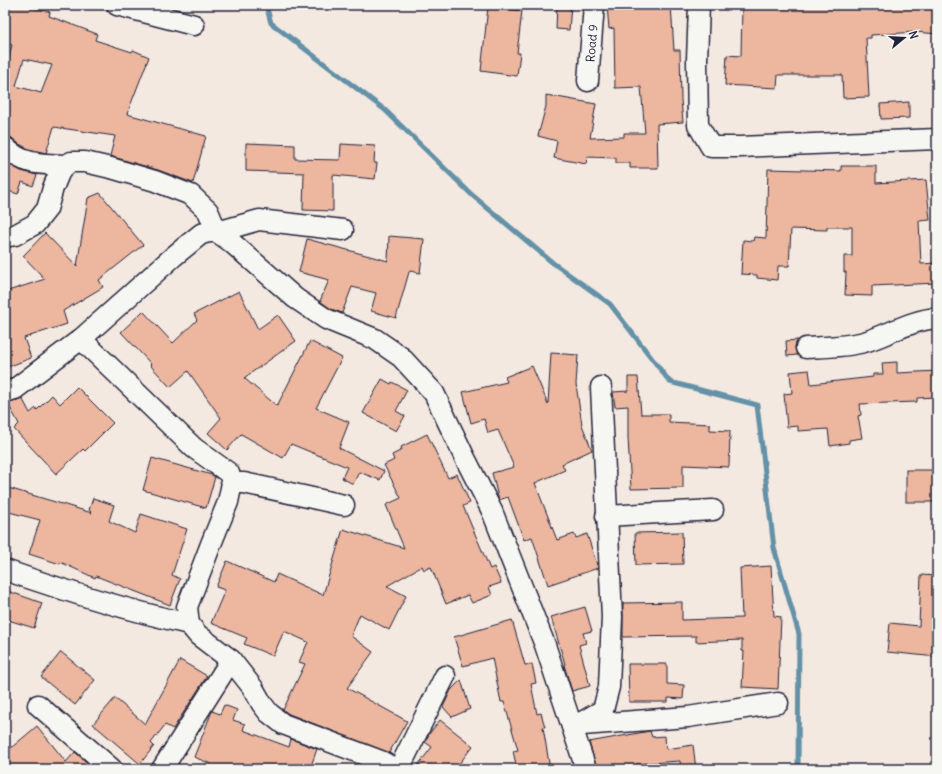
<svg xmlns="http://www.w3.org/2000/svg" width="942" height="774" font-family="Delius,sans-serif">
<rect width="100%" height="100%" fill="#f4e9e1"/>
<filter id="ink" filterUnits="userSpaceOnUse"><feTurbulence type="fractalNoise" baseFrequency=".025" numOctaves="2"/><feDisplacementMap in="SourceGraphic" scale="8" xChannelSelector="R" yChannelSelector="G"/><feConvolveMatrix kernelMatrix="1 2 1 2 8 2 1 2 1" color-interpolation-filters="sRGB"/></filter>
<g filter="url(#ink)">
<g fill="none" stroke-linecap="round" stroke-linejoin="round">
<polyline stroke="#6391a7" stroke-width="5" points="266,5 271,23 385,110 472,195 553,263 610,304 670,382 757,405 774,548 799,634 798,769"/>
</g>
<g fill="#ecb69f" stroke="#22223b" fill-rule="evenodd">
<path d="M5,5H24L50,12L49,16L97,34L95,40L132,52L133,50L149,57L127,114L206,136L193,183L158,170L110,156L115,136L54,127L46,153L29,149L19,144L12,138L5,136V72L12,45L5,43ZM24,59L52,65L41,93L16,86Z"/>
<polygon points="557,5 571,5 569,30 556,29"/>
<polygon points="607,5 671,5 674,50 680,50 681,100 683,122 657,124 658,168 630,168 630,163 616,163 616,158 587,157 586,164 554,158 557,141 538,136 546,106 546,95 596,104 590,138 624,137 624,133 645,133 641,87 615,88 614,28 609,29"/>
<polygon points="742,5 937,5 937,34 916,32 871,35 871,38 866,38 869,97 843,98 842,75 778,75 777,88 725,85 727,55 741,56"/>
<polygon points="488,7 522,11 517,53 520,53 517,76 481,71"/>
<polygon points="909,102 909,118 881,119 880,104"/>
<polygon points="246,143 295,145 295,159 340,160 341,144 375,146 374,163 377,163 375,179 333,175 333,211 303,210 304,173 246,171"/>
<polygon points="5,162 21,171 37,175 33,186 22,182 18,194 5,190"/>
<polygon points="841,166 876,166 876,183 926,180 930,220 919,221 921,264 937,263 937,283 872,286 872,296 845,295 846,272 844,272 844,256 852,256 852,227 827,227 827,230 791,229 789,266 778,266 777,280 757,278 757,275 741,274 743,240 753,241 754,237 766,238 768,169 841,171"/>
<polygon points="100,193 143,245 99,280 103,287 63,311 67,324 24,338 31,358 5,368 5,292 45,279 23,256 45,233 77,266 88,198"/>
<polygon points="389,236 424,239 420,273 410,271 409,272 396,318 371,311 376,293 352,287 342,313 331,309 320,301 329,280 299,272 307,239 388,261"/>
<polygon points="239,291 258,329 278,315 296,341 244,378 277,406 310,341 342,358 316,408 349,422 339,448 384,471 380,480 359,472 353,484 342,478 347,467 291,444 283,458 241,434 227,450 208,433 221,418 188,371 170,387 150,365 151,364 121,332 143,311 173,343 197,320 194,314"/>
<polygon points="798,340 796,343 795,348 797,355 787,356 786,341"/>
<polygon points="551,353 578,355 576,384 582,425 592,450 562,464 565,470 535,483 557,540 574,534 576,538 587,534 598,568 548,585 532,537 524,540 508,497 499,500 498,497 492,473 514,467 498,430 488,433 484,419 471,423 463,392 507,382 505,377 532,366 548,404"/>
<polygon points="897,362 897,373 937,371 937,397 917,398 917,402 860,404 861,415 858,416 862,438 849,440 849,443 830,446 828,429 798,431 798,426 787,427 784,394 792,393 790,372 809,370 811,384 873,377 873,374 883,374 882,363"/>
<polygon points="628,377 638,377 641,414 669,414 669,422 710,424 710,430 730,431 729,467 683,465 683,488 631,489 628,438 628,406 615,407 613,392 628,391"/>
<polygon points="382,379 391,384 392,382 407,390 396,411 405,416 396,431 363,413"/>
<polygon points="77,387 113,423 85,451 83,449 56,474 14,429 19,424 8,404 22,398 30,413 36,408 37,410 52,395 60,404"/>
<polygon points="427,434 448,478 457,474 470,503 463,506 490,569 494,567 501,583 489,587 492,595 472,603 468,595 446,604 431,567 424,570 422,566 387,586 406,596 389,630 360,614 351,636 373,652 347,688 407,721 389,753 289,714 283,710 305,664 299,662 308,642 284,631 273,656 244,644 247,638 211,623 225,590 216,587 227,561 274,582 277,574 323,595 343,529 404,548 386,505 401,498 384,465 394,460 392,455 402,450 401,447"/>
<polygon points="152,458 212,475 215,477 206,508 143,490"/>
<rect x="906" y="470" width="31" height="32"/>
<polygon points="5,487 92,513 89,510 93,498 114,505 109,521 135,533 141,514 187,529 172,575 180,579 170,605 96,576 95,578 60,562 60,564 29,554 40,520 5,511"/>
<polygon points="682,532 683,564 636,565 635,533"/>
<polygon points="771,566 774,616 781,617 778,689 742,687 744,651 742,651 742,640 696,642 696,636 623,637 623,603 682,602 682,620 742,618 740,568"/>
<polygon points="921,575 937,576 937,657 887,652 890,623 919,626"/>
<polygon points="5,590 42,603 34,628 5,619"/>
<polygon points="585,607 592,631 583,633 586,643 579,645 590,686 572,691 564,665 565,664 551,617"/>
<polygon points="512,620 525,665 532,664 536,683 531,684 537,714 541,713 545,727 543,727 550,769 517,769 513,751 518,750 504,702 501,702 492,658 463,666 454,637"/>
<polygon points="61,652 95,680 75,705 41,677"/>
<polygon points="180,660 207,676 173,729 165,725 151,743 154,746 140,764 93,724 115,698 145,724"/>
<polygon points="628,664 667,664 667,684 684,685 683,699 668,698 668,702 629,702"/>
<polygon points="461,680 470,709 452,717 443,707 451,690"/>
<polygon points="224,705 237,710 233,720 245,724 243,730 289,747 291,739 317,749 310,769 209,769 211,764 194,757 212,711 220,714"/>
<polygon points="440,720 473,746 455,769 415,769 432,747 425,742 429,734"/>
<polygon points="37,726 66,762 75,752 94,769 5,769 5,753"/>
<polygon points="650,731 652,737 665,736 666,749 693,745 696,769 681,769 680,761 636,764 637,769 597,769 589,742"/>
</g>
<g fill="none" stroke-linecap="round" stroke-linejoin="round">
<defs>
<g id="minor">
<polyline points="117,5 194,25"/>
<polyline points="699,5 697,60 698,125 711,147 740,147 937,139"/>
<path id="s1" d="M588,81L594,5"/>
<path d="M5,147C22,165 42,164 66,165"/>
<polyline points="5,237 15,235 35,224 47,209 53,188 60,171 66,165 71,162 85,162 111,168 155,181 191,195 208,211 217,232 231,242 295,298 326,319 375,339 401,357 434,393 464,456 492,511 545,645 586,769"/>
<polyline points="81,339 194,448 229,473 232,483 228,502 211,544 187,607 189,624 198,635 231,660 253,688 262,704 269,713 283,724 381,761 395,769"/>
<path d="M806,348C825,347 845,347 864,342C888,335 911,320 937,318"/>
<polyline points="5,392 15,389 81,339 174,256 201,234 209,232 217,232 259,220 343,230"/>
<polyline points="232,483 244,483 344,505"/>
<polyline points="606,516 713,510"/>
<path d="M5,570C65,591 127,610 189,624"/>
<polyline points="38,705 112,769"/>
<polyline points="582,725 688,717 778,703"/>
<polyline points="572,726 584,721 603,710 609,687 612,617 601,387"/>
<polyline points="162,769 231,660"/>
<polyline points="399,769 445,676"/>
</g>
</defs>
<use href="#minor" stroke="#22223b" stroke-width="23"/>
<use href="#minor" stroke="#f6f6f2" stroke-width="20"/>
</g>
</g>
<g text-anchor="middle" dominant-baseline="central" stroke-width="3" stroke-linejoin="round" paint-order="stroke">
<g font-size="12" fill="#22223b" stroke="#f6f6f2">
<text stroke="none"><textPath href="#s1" startOffset="38">Road 9</textPath></text>
</g>
</g>
<rect width="942" height="774" fill="none" stroke="#f6f6f2" stroke-width="20"/>
<rect x="10" y="10" width="922" height="754" fill="none" stroke="#22223b" stroke-width="1.5" filter="url(#ink)"/>
<g transform="translate(904 38) rotate(72)" stroke="#f6f6f2" stroke-width="3" paint-order="stroke">
<path d="M0-3L7 15L0 10L-7 15Z" fill="#22223b"/>
<text y="-6" font-size="11" font-weight="bold" text-anchor="middle" fill="#22223b">N</text>
</g>
</svg>
